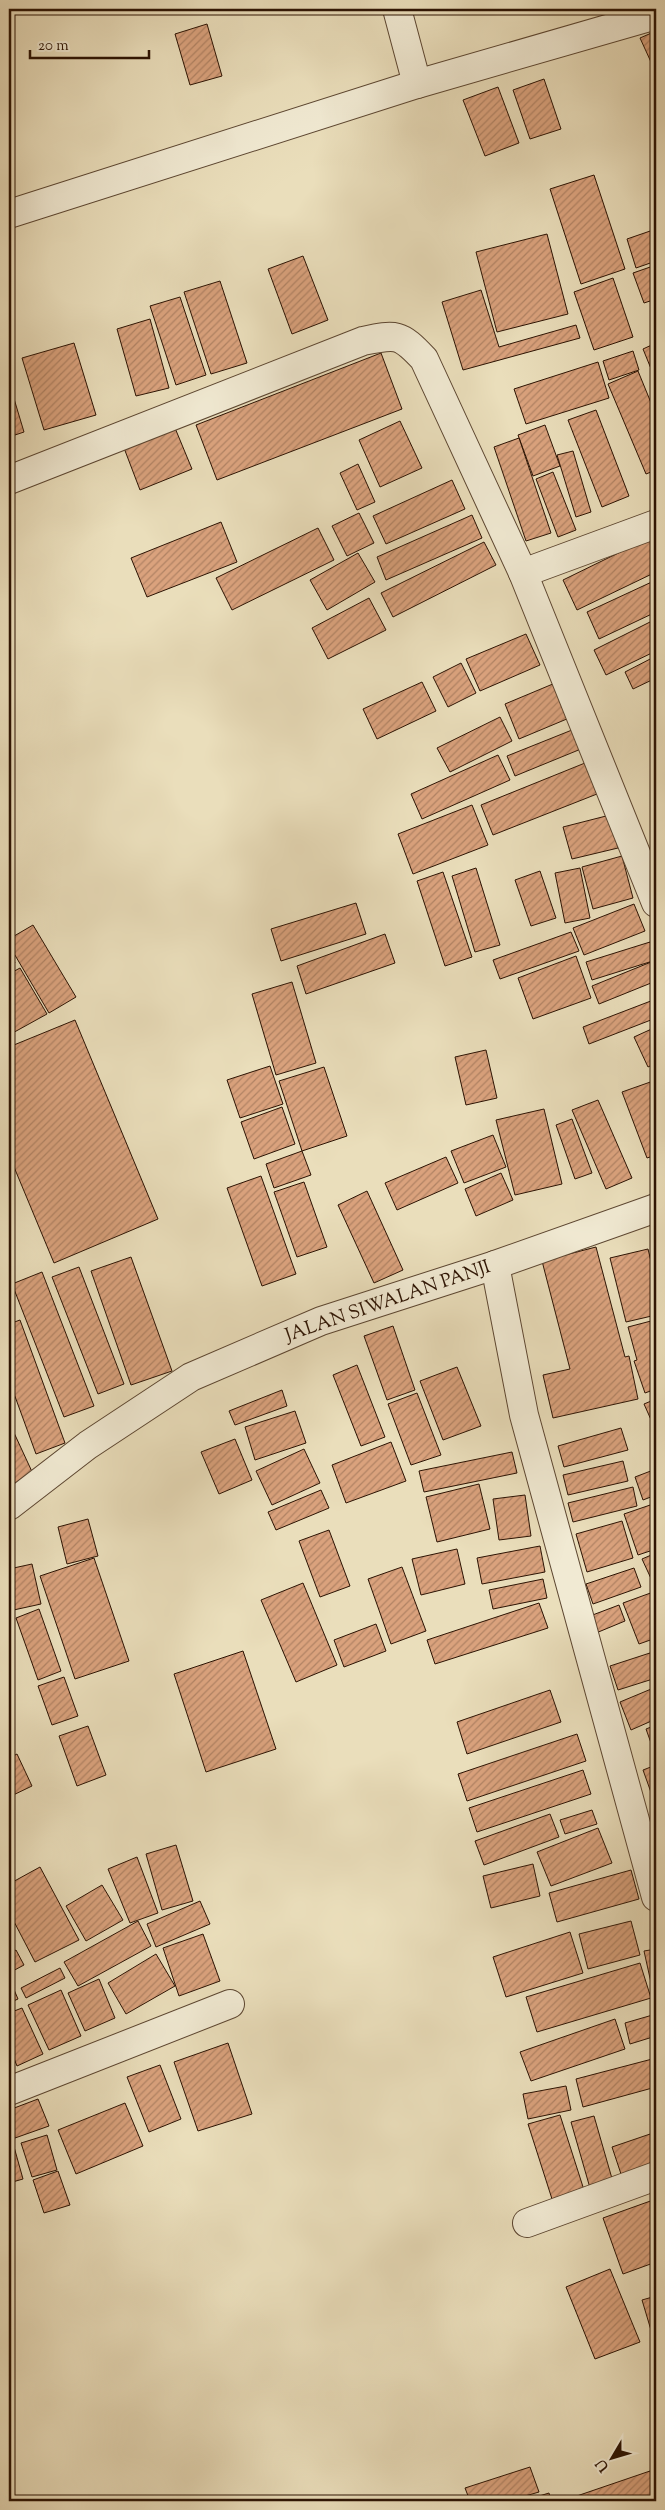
<svg xmlns="http://www.w3.org/2000/svg" width="665" height="2510" font-family="'Sorts Mill Goudy',serif">
<defs>
<pattern id="building-hatch" width="6" height="6" patternUnits="userSpaceOnUse" patternTransform="scale(1.25)"><rect width="6" height="6" fill="#daa27d"/><path d="M-1 1l2-2M0 6l6-6M5 7l2-2" fill="none" stroke="#b18364"/></pattern>
</defs>
<rect width="100%" height="100%" fill="#eadebb"/>
<filter id="stains"><feTurbulence type="fractalNoise" baseFrequency=".004" numOctaves="4"/><feColorMatrix values="0 0 0 0 .2 0 0 0 0 .09 0 0 0 0 .02 0 0 0 .5 -.17"/></filter>
<radialGradient id="worn" r=".72"><stop offset=".6" stop-color="#630" stop-opacity="0"/><stop offset="1" stop-color="#630" stop-opacity=".3"/></radialGradient>
<g fill="url(#building-hatch)" stroke="#2c1303">
<polygon points="207,24 222,76 190,85 175,34"/>
<polygon points="656,31 656,73 640,38"/>
<polygon points="544,79 561,129 530,139 513,90"/>
<polygon points="498,87 519,143 485,156 463,100"/>
<polygon points="594,175 625,269 581,284 550,189"/>
<polygon points="656,229 656,261 636,268 627,239"/>
<polygon points="547,234 568,314 497,332 476,252"/>
<polygon points="303,256 328,320 292,334 268,269"/>
<polygon points="656,265 656,299 644,303 633,273"/>
<polygon points="613,278 633,337 594,350 574,292"/>
<polygon points="220,281 247,363 211,374 184,292"/>
<polygon points="481,290 499,347 576,325 580,338 463,370 442,302"/>
<polygon points="180,297 206,375 176,385 150,306"/>
<polygon points="150,319 169,388 136,396 117,329"/>
<polygon points="74,343 96,415 44,430 22,358"/>
<polygon points="656,343 656,381 643,349"/>
<polygon points="633,351 639,370 609,380 603,361"/>
<polygon points="381,353 402,409 217,480 196,425"/>
<polygon points="598,362 609,398 526,424 514,389"/>
<polygon points="638,371 656,415 656,470 646,474 608,384"/>
<polygon points="9,382 24,432 9,437"/>
<polygon points="596,410 629,496 602,507 568,420"/>
<polygon points="400,421 422,468 380,487 359,440"/>
<polygon points="545,425 560,466 533,476 518,435"/>
<polygon points="175,428 192,469 140,490 124,448"/>
<polygon points="519,438 551,533 526,541 494,447"/>
<polygon points="573,451 591,512 576,517 557,455"/>
<polygon points="358,464 375,502 357,510 340,473"/>
<polygon points="553,472 576,530 558,537 536,479"/>
<polygon points="452,480 465,509 386,544 373,516"/>
<polygon points="359,513 374,543 347,556 332,526"/>
<polygon points="472,515 482,538 386,580 377,557"/>
<polygon points="221,522 237,562 147,597 131,558"/>
<polygon points="318,528 334,560 232,610 216,578"/>
<polygon points="649,538 656,552 656,572 577,610 563,580"/>
<polygon points="484,542 496,565 393,617 381,593"/>
<polygon points="358,553 375,582 327,610 310,580"/>
<polygon points="656,580 656,612 599,639 587,612"/>
<polygon points="369,598 386,630 328,659 312,628"/>
<polygon points="656,619 656,651 606,675 594,650"/>
<polygon points="526,634 540,665 480,691 466,659"/>
<polygon points="656,656 656,678 633,689 625,672"/>
<polygon points="461,663 476,693 448,707 433,677"/>
<polygon points="560,681 574,716 519,739 505,704"/>
<polygon points="422,682 436,711 377,739 363,709"/>
<polygon points="500,717 512,741 450,772 437,748"/>
<polygon points="572,730 581,749 515,776 507,756"/>
<polygon points="498,755 510,780 422,819 411,794"/>
<polygon points="585,763 597,794 493,835 481,805"/>
<polygon points="472,805 488,845 413,874 398,834"/>
<polygon points="610,815 618,848 572,859 563,827"/>
<polygon points="622,856 633,898 593,909 582,867"/>
<polygon points="476,868 500,945 475,952 452,876"/>
<polygon points="580,868 590,918 565,923 555,873"/>
<polygon points="540,871 556,918 531,926 515,880"/>
<polygon points="443,872 472,957 445,966 417,881"/>
<polygon points="356,903 366,934 281,961 271,929"/>
<polygon points="634,904 645,931 584,955 573,928"/>
<polygon points="33,925 76,997 49,1013 9,945 9,939"/>
<polygon points="571,932 579,951 500,979 493,960"/>
<polygon points="385,934 395,963 306,994 297,966"/>
<polygon points="650,942 656,960 592,980 586,962"/>
<polygon points="9,950 15,963 9,967"/>
<polygon points="576,956 591,998 533,1019 518,978"/>
<polygon points="656,960 656,981 599,1004 592,986"/>
<polygon points="20,968 47,1014 9,1035 9,974"/>
<polygon points="292,982 316,1063 276,1075 252,994"/>
<polygon points="656,999 656,1018 589,1044 583,1027"/>
<polygon points="75,1020 158,1219 54,1263 9,1155 9,1047"/>
<polygon points="656,1027 656,1063 648,1067 634,1037"/>
<polygon points="486,1050 497,1098 466,1105 455,1057"/>
<polygon points="270,1066 283,1104 240,1118 227,1080"/>
<polygon points="324,1067 347,1136 302,1151 279,1081"/>
<polygon points="656,1080 656,1155 647,1158 622,1092"/>
<polygon points="598,1100 632,1178 606,1189 572,1110"/>
<polygon points="282,1107 295,1144 254,1159 241,1122"/>
<polygon points="544,1109 562,1184 515,1195 496,1120"/>
<polygon points="572,1119 592,1173 575,1179 556,1125"/>
<polygon points="493,1135 506,1167 464,1183 451,1151"/>
<polygon points="302,1151 311,1175 274,1188 266,1164"/>
<polygon points="446,1157 458,1183 397,1210 385,1183"/>
<polygon points="501,1173 513,1200 476,1216 465,1189"/>
<polygon points="261,1176 296,1274 262,1286 227,1188"/>
<polygon points="304,1182 327,1247 297,1257 274,1192"/>
<polygon points="367,1191 403,1270 374,1283 338,1205"/>
<polygon points="596,1247 625,1357 629,1356 638,1399 553,1418 543,1375 570,1369 542,1261"/>
<polygon points="648,1249 656,1282 656,1315 626,1322 610,1258"/>
<polygon points="131,1257 172,1371 131,1385 91,1271"/>
<polygon points="79,1267 124,1384 98,1394 52,1277"/>
<polygon points="42,1272 94,1406 64,1417 12,1284"/>
<polygon points="20,1320 65,1443 36,1454 9,1380 9,1324"/>
<polygon points="651,1321 656,1339 656,1389 645,1393 634,1361 637,1360 628,1327"/>
<polygon points="393,1326 415,1390 387,1400 364,1336"/>
<polygon points="357,1365 385,1437 361,1446 333,1375"/>
<polygon points="457,1367 481,1426 443,1440 420,1381"/>
<polygon points="282,1390 287,1406 235,1425 229,1411"/>
<polygon points="417,1393 441,1455 411,1465 388,1404"/>
<polygon points="656,1399 656,1431 644,1404"/>
<polygon points="295,1411 306,1443 255,1460 245,1427"/>
<polygon points="9,1422 34,1476 9,1488"/>
<polygon points="621,1428 628,1450 564,1467 558,1446"/>
<polygon points="235,1439 252,1480 219,1494 201,1452"/>
<polygon points="391,1442 406,1481 346,1503 332,1465"/>
<polygon points="304,1449 320,1483 272,1505 256,1471"/>
<polygon points="512,1452 517,1473 424,1492 419,1471"/>
<polygon points="623,1461 628,1481 568,1495 563,1475"/>
<polygon points="656,1469 656,1495 643,1500 635,1477"/>
<polygon points="479,1484 490,1529 437,1542 426,1497"/>
<polygon points="633,1487 637,1506 573,1522 568,1503"/>
<polygon points="321,1490 329,1508 276,1530 268,1512"/>
<polygon points="525,1495 531,1536 499,1540 493,1499"/>
<polygon points="656,1503 656,1549 638,1555 624,1514"/>
<polygon points="88,1519 98,1556 67,1564 58,1527"/>
<polygon points="622,1521 633,1558 587,1572 576,1534"/>
<polygon points="329,1530 350,1586 320,1597 299,1541"/>
<polygon points="540,1546 545,1572 482,1584 477,1558"/>
<polygon points="457,1549 465,1584 421,1595 412,1559"/>
<polygon points="656,1553 656,1584 654,1585 642,1559"/>
<polygon points="94,1558 129,1661 75,1679 40,1576"/>
<polygon points="32,1564 41,1604 9,1611 9,1569"/>
<polygon points="402,1567 426,1631 391,1644 368,1579"/>
<polygon points="634,1568 641,1587 593,1604 586,1584"/>
<polygon points="543,1579 547,1598 493,1609 489,1590"/>
<polygon points="303,1583 337,1665 296,1682 261,1600"/>
<polygon points="656,1591 656,1638 639,1644 623,1603"/>
<polygon points="539,1603 548,1628 435,1664 427,1640"/>
<polygon points="619,1605 625,1621 596,1633 590,1616"/>
<polygon points="39,1609 61,1671 38,1680 16,1618"/>
<polygon points="376,1624 386,1651 344,1667 334,1640"/>
<polygon points="243,1651 276,1749 206,1772 174,1674"/>
<polygon points="656,1651 656,1678 618,1690 610,1666"/>
<polygon points="64,1677 78,1716 52,1725 38,1686"/>
<polygon points="656,1687 656,1719 631,1730 620,1702"/>
<polygon points="550,1690 561,1722 467,1754 457,1722"/>
<polygon points="656,1725 656,1757 646,1729"/>
<polygon points="88,1726 106,1775 77,1786 59,1736"/>
<polygon points="577,1734 586,1761 467,1801 458,1774"/>
<polygon points="17,1754 32,1786 9,1797 9,1758"/>
<polygon points="656,1765 656,1797 653,1798 643,1770"/>
<polygon points="583,1770 591,1794 477,1832 469,1808"/>
<polygon points="592,1810 597,1824 565,1834 560,1820"/>
<polygon points="550,1814 559,1837 484,1865 475,1841"/>
<polygon points="598,1828 612,1863 551,1886 537,1852"/>
<polygon points="176,1845 193,1901 162,1910 146,1854"/>
<polygon points="137,1857 158,1913 130,1923 108,1869"/>
<polygon points="533,1864 540,1896 491,1908 483,1876"/>
<polygon points="40,1867 79,1940 35,1962 9,1912 9,1884"/>
<polygon points="631,1870 639,1899 557,1922 549,1893"/>
<polygon points="102,1885 123,1920 86,1941 66,1906"/>
<polygon points="200,1901 210,1924 156,1947 147,1924"/>
<polygon points="138,1921 151,1946 78,1986 64,1962"/>
<polygon points="631,1921 640,1955 588,1969 579,1934"/>
<polygon points="570,1932 583,1973 506,1997 493,1957"/>
<polygon points="203,1934 220,1981 179,1996 163,1948"/>
<polygon points="656,1949 656,2001 655,2001 644,1951"/>
<polygon points="16,1950 24,1965 9,1973 9,1954"/>
<polygon points="156,1954 175,1986 126,2014 108,1983"/>
<polygon points="640,1963 651,1998 537,2032 526,1997"/>
<polygon points="60,1968 65,1978 26,1998 21,1988"/>
<polygon points="9,1978 18,1999 9,2003"/>
<polygon points="99,1979 115,2018 85,2031 68,1993"/>
<polygon points="61,1990 81,2036 49,2050 28,2005"/>
<polygon points="22,2008 43,2054 17,2066 9,2046 9,2013"/>
<polygon points="656,2014 656,2036 630,2044 625,2023"/>
<polygon points="615,2019 625,2049 531,2081 520,2052"/>
<polygon points="228,2043 252,2114 198,2131 174,2062"/>
<polygon points="656,2058 656,2087 583,2107 576,2079"/>
<polygon points="160,2065 181,2119 149,2132 127,2077"/>
<polygon points="566,2086 571,2110 528,2119 523,2094"/>
<polygon points="38,2099 49,2126 15,2138 9,2122 9,2110"/>
<polygon points="125,2103 143,2146 76,2174 58,2130"/>
<polygon points="560,2115 584,2190 552,2199 528,2124"/>
<polygon points="594,2116 613,2182 590,2188 571,2122"/>
<polygon points="656,2132 656,2166 622,2177 612,2147"/>
<polygon points="47,2135 57,2170 32,2177 21,2143"/>
<polygon points="11,2136 23,2179 9,2183 9,2137"/>
<polygon points="58,2171 70,2205 44,2213 33,2180"/>
<polygon points="656,2199 656,2262 623,2274 603,2218"/>
<polygon points="610,2269 640,2342 595,2359 566,2287"/>
<polygon points="656,2296 656,2347 642,2300"/>
<polygon points="530,2467 539,2492 508,2501 470,2501 465,2488"/>
<polygon points="650,2471 656,2491 656,2501 569,2501 568,2499"/>
<polygon points="549,2493 551,2501 523,2501"/>
</g>
<g fill="none" stroke-linecap="round" stroke-linejoin="round">
<defs>
<g id="street">
<polyline points="397,9 417,84"/>
<polyline points="9,214 417,84 656,15"/>
<path d="M9,480L363,341C396,334 400,333 424,359L523,573L656,903"/>
<polyline points="523,573 656,524"/>
<polyline points="495,1265 524,1415 656,1897"/>
<polyline points="9,1506 88,1445 191,1377 321,1321 495,1265 656,1208"/>
<polyline points="9,2091 230,2004"/>
<polyline points="527,2223 656,2176"/>
</g>
</defs>
<use href="#street" stroke="#5c4631" stroke-width="30"/>
<use href="#street" stroke="#f1ead3" stroke-width="28"/>
</g>
<g text-anchor="middle" dominant-baseline="central" stroke-width="5" stroke-linejoin="round" paint-order="stroke">
<g font-size="19" fill="#2c1303" stroke="#f1ead3">
<text transform="translate(388 1302) rotate(-19)">JALAN SIWALAN PANJI</text>
</g>
</g>
<rect width="665" height="2510" fill="none" stroke="#eadebb" stroke-width="30"/>
<rect x="10" y="10" width="645" height="2490" fill="none" stroke="#2c1303" stroke-width="2.5"/>
<rect x="15" y="15" width="635" height="2480" fill="none" stroke="#2c1303"/>
<g transform="translate(612 2458) rotate(232)" stroke="#f1ead3" stroke-width="4" paint-order="stroke">
<path d="M0-4L9 19L0 12L-9 19Z" fill="#2c1303"/>
<text y="-8" font-size="14" font-weight="bold" text-anchor="middle" fill="#2c1303">U</text>
</g>
<path d="M30 50v8h119v-8" fill="none" stroke="#2c1303" stroke-width="2.5"/>
<text x="38" y="50" font-size="15" fill="#2c1303" stroke="#f1ead3" stroke-width="4" paint-order="stroke">20 m</text>
<rect width="100%" height="100%" filter="url(#stains)"/>
<rect width="100%" height="100%" fill="url(#worn)"/>
</svg>
